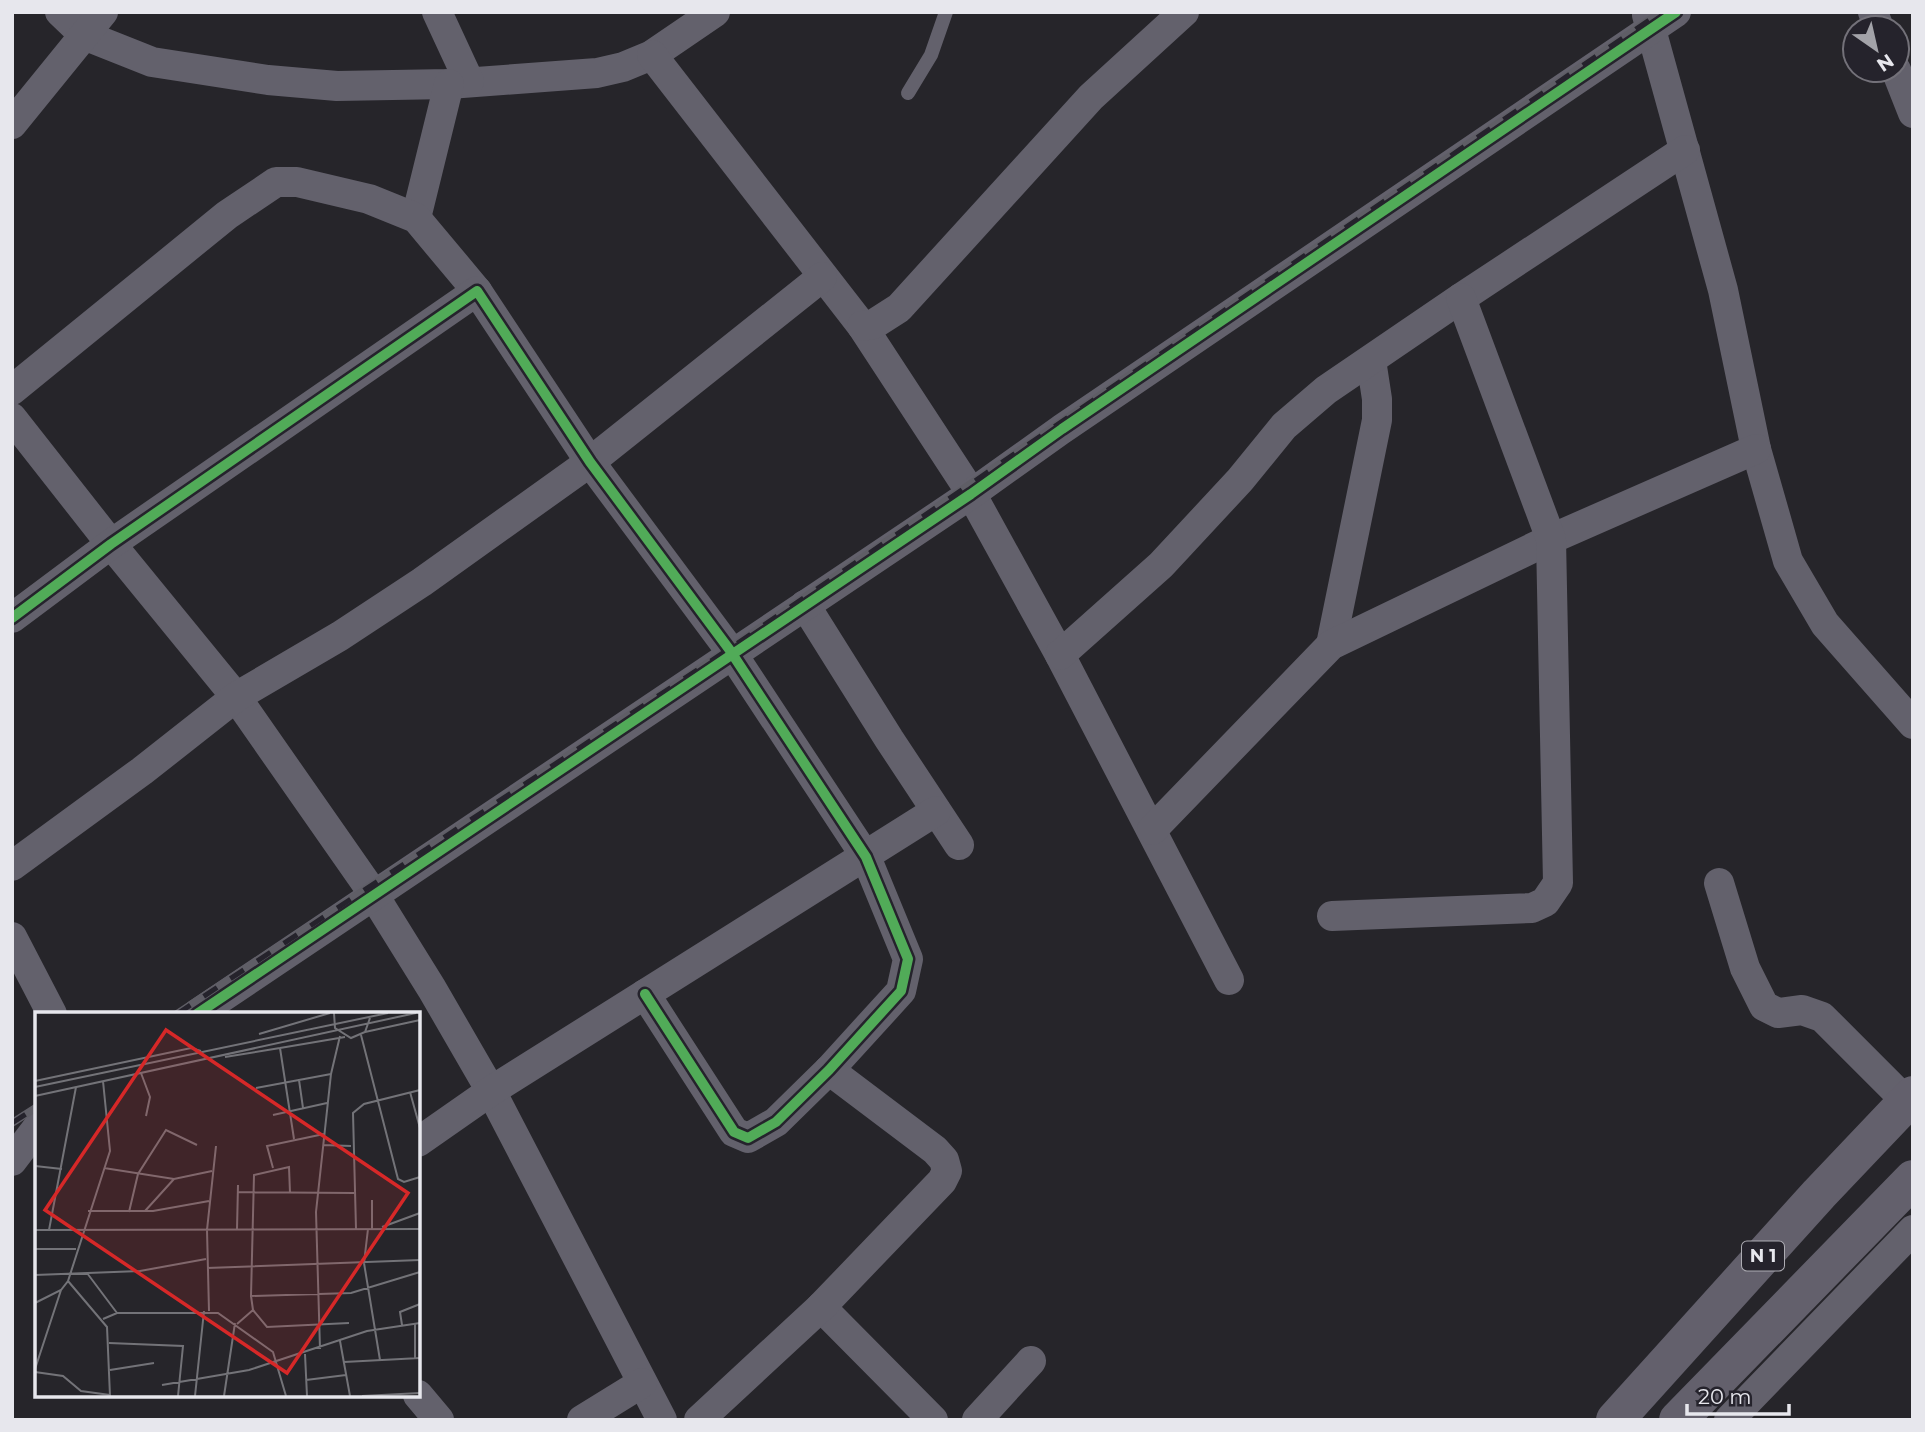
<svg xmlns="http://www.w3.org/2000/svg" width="1925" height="1432" font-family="Montserrat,sans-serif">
<rect width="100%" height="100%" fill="#26252a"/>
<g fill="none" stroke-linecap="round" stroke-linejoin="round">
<polyline stroke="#63616c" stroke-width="14" points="908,93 931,55 946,12"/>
<g stroke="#63616c" stroke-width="30">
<polyline points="60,12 84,35 152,62 268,80 337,86 449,84 597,73 623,67 652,55 715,12"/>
<polyline points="437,12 469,81"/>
<polyline points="1873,12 1879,28"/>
<polyline points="1647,15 1723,290 1756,449 1788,561 1825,624 1913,724"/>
<polyline points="652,55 862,326 968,488 1060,655 1229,980"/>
<polyline points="1896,70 1913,113"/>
<polyline points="12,124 103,12"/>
<polyline points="416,218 449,84"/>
<polyline points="862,326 874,324 899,308 1091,97 1184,12"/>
<polyline points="12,390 227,215 276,182 297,182 369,199 416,218 477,291"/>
<polyline points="12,418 111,544 236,697 368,886 432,989 491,1091 662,1420"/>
<polyline points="805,605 889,739 959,845"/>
<polyline points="12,618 111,544 477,291 590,462 729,649 866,857 908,959 901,991 829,1070 776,1122 748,1138 734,1132 645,994"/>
<polyline points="1331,645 1377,420 1377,399 1371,360"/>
<polyline points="1060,655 1161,565 1240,480 1284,426 1326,390 1461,298 1685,150"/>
<polyline points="1152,830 1331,645 1551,539 1756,449"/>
<polyline points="12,866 142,771 236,697 340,636 422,582 590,462 822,277"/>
<polyline points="1719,883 1745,968 1764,1006 1778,1013 1802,1010 1822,1017 1906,1101"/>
<polyline points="1332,916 1532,908 1545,902 1558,883 1551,539 1461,298"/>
<polyline points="12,937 52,1014"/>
<polyline points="197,1014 971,494 1062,429 1676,12"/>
<polyline points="418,1142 491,1091 936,811"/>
<polyline points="12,1161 37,1128"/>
<polyline points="821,1307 933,1420"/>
<polyline points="418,1395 439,1420"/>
<polyline points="582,1420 642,1383"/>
<polyline points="699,1420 821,1307 942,1181 947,1171 944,1160 935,1150 829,1070"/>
<polyline points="977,1420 1031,1361"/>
<polyline points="1729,1420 1913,1230"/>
</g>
<g stroke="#63606c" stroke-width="38">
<polyline points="1615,1420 1819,1194 1913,1095"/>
<polyline points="1678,1420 1913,1179"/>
</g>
<defs>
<g id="rail">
<polyline points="177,1014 729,649 1661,12"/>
<polyline points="12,1123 37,1107"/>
</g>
</defs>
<use href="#rail" stroke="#5f5e66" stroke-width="8"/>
<use href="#rail" stroke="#25232c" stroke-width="5" stroke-dasharray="16" stroke-linecap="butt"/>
<defs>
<g id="cycleway">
<polyline points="12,618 111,544 477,291 590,462 729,649 866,857 908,959 901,991 829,1070 776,1122 748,1138 734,1132 645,994"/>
<polyline points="197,1014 971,494 1062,429 1676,12"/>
</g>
</defs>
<use href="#cycleway" stroke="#25232c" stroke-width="15"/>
<use href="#cycleway" stroke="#51ab58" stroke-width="10"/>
</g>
<g text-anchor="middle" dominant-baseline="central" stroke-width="7" stroke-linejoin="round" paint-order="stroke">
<rect fill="#25232c" stroke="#adacb3" stroke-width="2" x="1742" y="1241.5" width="42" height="29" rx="5"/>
<g font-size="18" font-weight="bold" fill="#e7e7ed">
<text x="1763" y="1256">N 1</text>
</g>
</g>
<g transform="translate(35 1012)">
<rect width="385" height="385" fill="#26252a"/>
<path fill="none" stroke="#737378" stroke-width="2" d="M299,1L300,16L316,26L330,20L335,6M330,20L385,8M224,22L295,1M326,23L363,167L369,170L385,165M245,36L259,127M245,36L310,25M190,45L245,36M106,61L115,85L111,104M264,68L268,96M0,69L156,36L166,39M0,75L353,1M221,76L296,62M375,80L385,116M0,84L381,1M238,103L292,91M288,133L316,134M0,154L27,157M69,156L139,167L177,159M238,156L232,134L289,122M203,180L319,181M255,181L254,155L219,163L216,284L316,281L385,260M53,199H118L174,189M110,199L139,167M94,200L103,162L131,118L162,133M347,215L385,201M202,217L203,173M321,217L318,101L329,92L385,78M333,217L329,251L345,348M337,217V188M0,218L385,217M14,218L41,75M0,237H41M172,256L385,248M52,261L82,301M0,263L105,259L171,247M33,269L72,315L75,384M216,284L218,298L232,315L314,311M0,291L26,278L33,269L75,139L68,69M174,299L172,218L181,134M68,307L82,301H183L238,340L251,384M380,311V346M202,312L218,298M367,313L365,300L385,292M305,329L315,384M74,331L148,334L143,384M285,337L281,200L296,62L305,24M270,342L272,384M309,350L385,346M0,357L26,278M75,358L119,351M0,360L28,364L46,379L75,383M271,368L311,363M127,373L214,358L332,319L385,311M160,384L169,299M189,384L200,311M327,384L385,381"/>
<path fill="#d62828" fill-opacity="0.15" stroke="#d62828" stroke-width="3.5" d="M131,18L373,181L252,361L10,198Z"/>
<rect width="385" height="385" fill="none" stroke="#e7e7ed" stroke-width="3.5"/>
</g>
<rect width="1925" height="1432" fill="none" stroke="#e7e7ed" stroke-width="28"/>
<g transform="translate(1876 49) rotate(146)"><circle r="33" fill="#25232c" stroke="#737179" stroke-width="2"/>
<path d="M0-5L12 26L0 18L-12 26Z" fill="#a3a3a9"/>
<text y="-10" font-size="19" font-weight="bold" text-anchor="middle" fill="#e7e7ed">N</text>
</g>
<path d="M1687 1404v10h102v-10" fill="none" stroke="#e7e7ed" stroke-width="3.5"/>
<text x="1698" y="1404" font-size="21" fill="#e7e7ed" stroke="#25232c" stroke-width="5" paint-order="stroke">20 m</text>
</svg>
